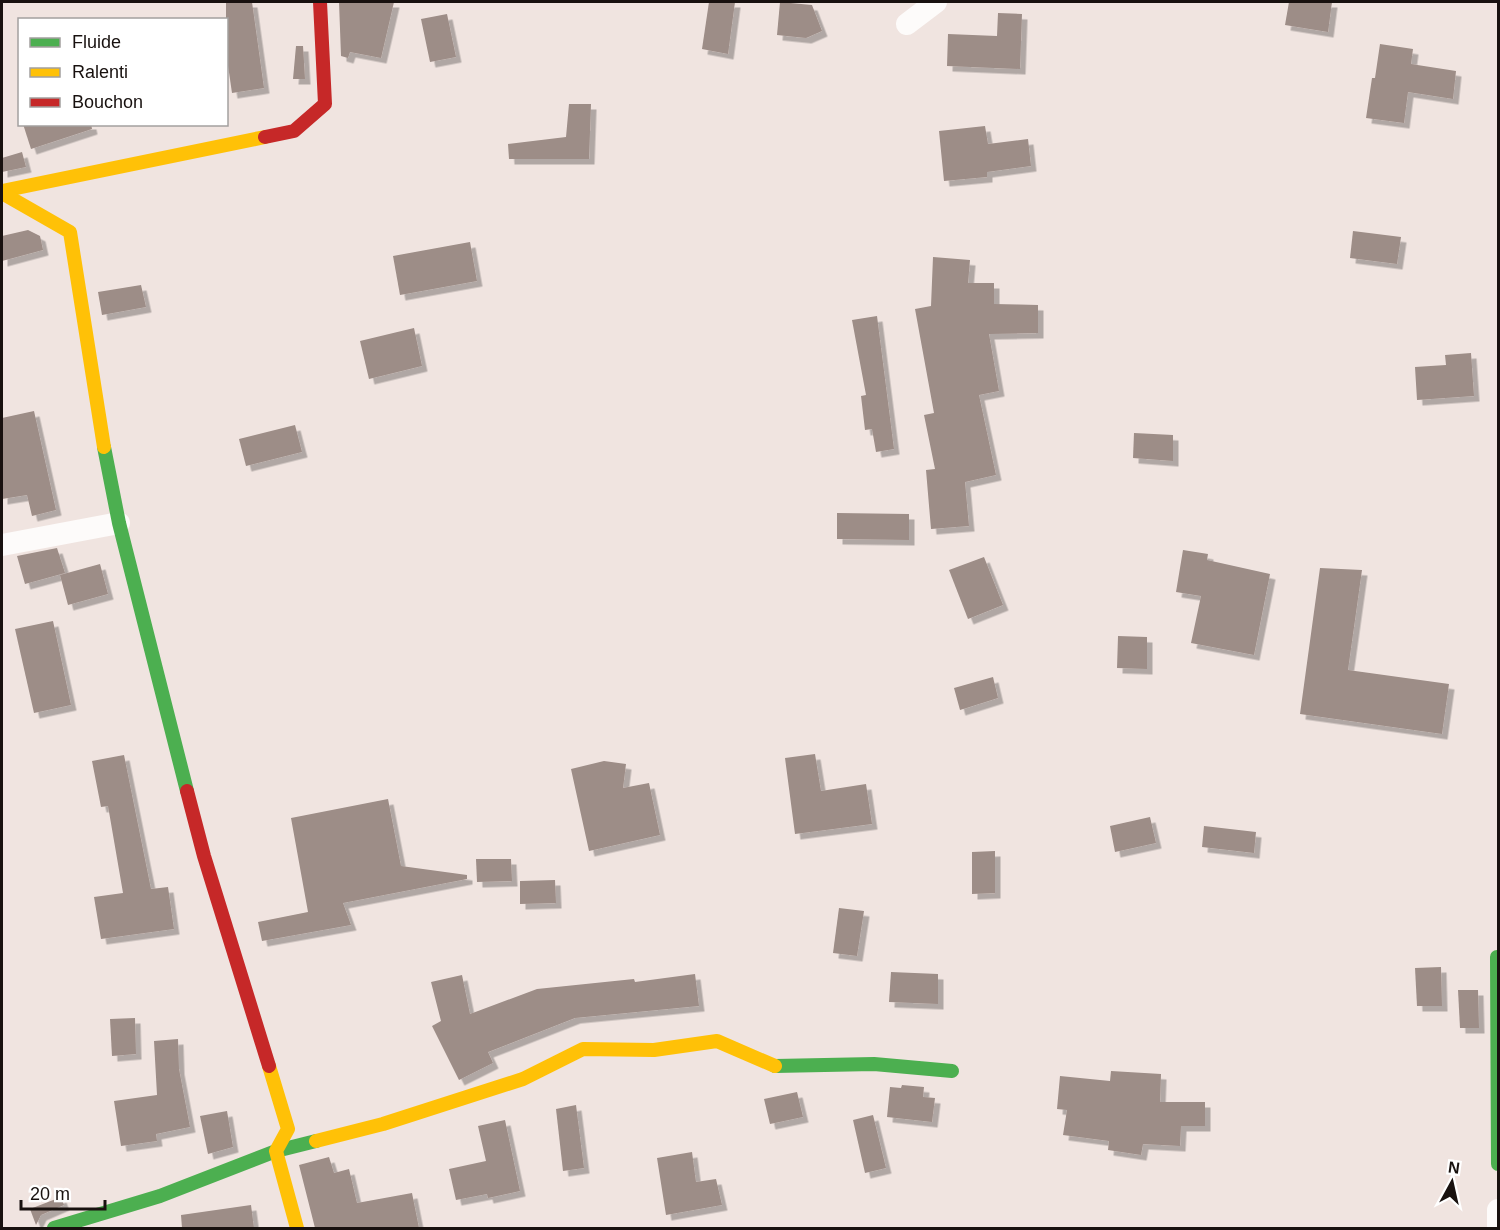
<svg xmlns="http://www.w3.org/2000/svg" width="1500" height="1230" font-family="Arial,sans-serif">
<defs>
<filter id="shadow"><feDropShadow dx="5.5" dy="5.5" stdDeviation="0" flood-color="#0004"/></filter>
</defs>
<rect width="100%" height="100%" fill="#f0e4e0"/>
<g fill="#9d8d87" filter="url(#shadow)">
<polygon points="226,2 252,2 264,88 232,93 226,52"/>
<polygon points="339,2 394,2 381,58 350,52 348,58 341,56"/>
<polygon points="709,2 735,2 728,54 702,49"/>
<polygon points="780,2 812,5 822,31 806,38 777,35"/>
<polygon points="1289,2 1332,2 1328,32 1285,25"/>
<polygon points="998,13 1022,14 1020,69 947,66 948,34 997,36"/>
<polygon points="447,14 456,57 430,62 421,19"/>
<polygon points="1380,44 1413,49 1411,64 1456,71 1453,99 1408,92 1404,123 1366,118 1372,78 1375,78"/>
<polygon points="296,46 303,46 305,79 293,79"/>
<polygon points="569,104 591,104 589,159 509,159 508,144 566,137"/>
<polygon points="23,124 91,124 92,129 31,149"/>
<polygon points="985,126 988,144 1028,139 1031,166 987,172 987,177 944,181 939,131"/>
<polygon points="22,152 26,167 2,172 2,158"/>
<polygon points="28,230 40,236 43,250 2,261 2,236"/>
<polygon points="1353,231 1401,237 1397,264 1350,258"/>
<polygon points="470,242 477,281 400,295 393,256"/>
<polygon points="933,257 970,260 968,283 994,283 994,304 1038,305 1038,333 989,334 999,391 979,395 996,475 965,482 969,526 931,529 926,470 935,469 924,415 934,413 915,309 931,306"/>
<polygon points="141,285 146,307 102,315 98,292"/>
<polygon points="877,316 894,449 876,452 872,429 865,430 861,396 866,395 852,320"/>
<polygon points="414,328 422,366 369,379 360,341"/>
<polygon points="1471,353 1474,396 1417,400 1415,367 1446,365 1445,355"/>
<polygon points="34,411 56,510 32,516 27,495 2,499 2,418"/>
<polygon points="295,425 302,452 246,466 239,439"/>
<polygon points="1134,433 1173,435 1173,461 1133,458"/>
<polygon points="837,513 909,514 909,540 837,539"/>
<polygon points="57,548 65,573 25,584 17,556"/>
<polygon points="1183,550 1208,554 1207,560 1270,574 1254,655 1191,643 1201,596 1176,592"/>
<polygon points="984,557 1003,605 968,619 949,570"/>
<polygon points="100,564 108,594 68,605 60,575"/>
<polygon points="1320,568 1362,570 1348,670 1449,684 1442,734 1300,714"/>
<polygon points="53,621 71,705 34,713 15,629"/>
<polygon points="1118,636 1147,637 1147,669 1117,668"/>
<polygon points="993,677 998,698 960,710 954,688"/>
<polygon points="815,754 821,791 866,784 872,824 795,834 785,758"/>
<polygon points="124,755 151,889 168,887 174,929 101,939 94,897 123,893 108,806 101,807 92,761"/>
<polygon points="604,761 626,764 623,788 649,783 660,835 589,851 571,769"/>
<polygon points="388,799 401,866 467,875 467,879 343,903 351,925 262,941 258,922 308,912 291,818"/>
<polygon points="1150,817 1156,843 1115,852 1110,826"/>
<polygon points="1204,826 1256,832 1254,853 1202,847"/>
<polygon points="995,851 995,893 972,894 972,852"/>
<polygon points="476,859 511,859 512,881 477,882"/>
<polygon points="555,880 556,903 520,904 520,881"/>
<polygon points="839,908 864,911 857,956 833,953"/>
<polygon points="1441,967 1442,1006 1417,1006 1415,968"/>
<polygon points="891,972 938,974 938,1004 889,1002"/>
<polygon points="695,974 699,1006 575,1018 488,1052 493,1063 459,1080 432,1026 441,1021 431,982 462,975 470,1014 537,989 634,979 635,982"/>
<polygon points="1458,990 1478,990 1479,1028 1460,1028"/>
<polygon points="135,1018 136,1054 112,1056 110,1019"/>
<polygon points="178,1039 179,1069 190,1127 156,1134 157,1141 121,1146 114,1101 157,1095 154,1041"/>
<polygon points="1111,1071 1161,1074 1160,1102 1205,1102 1205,1126 1181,1126 1180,1146 1143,1144 1141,1155 1108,1150 1109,1141 1063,1135 1067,1110 1057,1109 1060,1076 1110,1081"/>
<polygon points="902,1085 924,1087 923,1097 935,1098 932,1122 887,1117 890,1087 901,1088"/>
<polygon points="797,1092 803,1117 770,1124 764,1099"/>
<polygon points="576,1105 584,1168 563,1171 556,1109"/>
<polygon points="227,1111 233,1147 208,1154 200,1116"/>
<polygon points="873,1115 886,1168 865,1173 853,1120"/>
<polygon points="505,1120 520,1191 488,1198 487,1194 456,1200 449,1169 486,1161 478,1126"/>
<polygon points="692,1152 696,1182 716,1179 722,1205 666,1215 657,1158"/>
<polygon points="329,1157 334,1173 349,1169 357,1203 412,1193 419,1228 315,1228 299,1165"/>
<polygon points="61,1197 64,1205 41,1215 36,1225 30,1209"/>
<polygon points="251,1205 254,1228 182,1228 181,1215"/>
</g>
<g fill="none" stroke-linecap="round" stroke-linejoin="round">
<g stroke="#fdfbfa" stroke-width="22">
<polyline points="907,24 936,2"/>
<polyline points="2,545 119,523"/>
<polyline points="1498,1228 1498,1210"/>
</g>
<g stroke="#4caf50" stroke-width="14">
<polyline points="104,447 119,523 187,791"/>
<polyline points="1497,957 1498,1164"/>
<polyline points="775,1066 874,1064 952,1071"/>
<polyline points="54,1228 160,1196 276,1151 316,1141"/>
</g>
<g stroke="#ffc107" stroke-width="14">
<polyline points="2,191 265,137"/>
<polyline points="2,193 70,232 104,447"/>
<polyline points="269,1066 288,1129 276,1151 297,1228"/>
<polyline points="316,1141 383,1124 523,1079 583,1049 654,1050 717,1041 775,1066"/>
</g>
<g stroke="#c62828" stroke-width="14">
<polyline points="265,137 294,131 325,104 320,2"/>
<polyline points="187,791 204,856 269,1066"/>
</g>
</g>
<rect width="1500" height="1230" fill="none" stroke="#18110f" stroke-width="6"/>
<rect x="18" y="18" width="210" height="108" fill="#ffffff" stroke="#a3a09f" stroke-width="1.5"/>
<rect x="30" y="38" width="30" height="9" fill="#4caf50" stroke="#a3a09f" stroke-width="1.5"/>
<text x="72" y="48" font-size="18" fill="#18110f">Fluide</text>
<rect x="30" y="68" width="30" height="9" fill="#ffc107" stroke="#a3a09f" stroke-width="1.5"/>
<text x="72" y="78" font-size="18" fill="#18110f">Ralenti</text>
<rect x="30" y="98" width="30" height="9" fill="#c62828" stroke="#a3a09f" stroke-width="1.5"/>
<text x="72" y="108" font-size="18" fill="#18110f">Bouchon</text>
<g transform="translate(1452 1182) rotate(8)" stroke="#ffffff" stroke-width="4.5" paint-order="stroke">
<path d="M0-4.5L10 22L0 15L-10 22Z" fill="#18110f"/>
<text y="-9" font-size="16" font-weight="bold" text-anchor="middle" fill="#18110f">N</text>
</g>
<path d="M21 1200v9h84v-9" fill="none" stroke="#18110f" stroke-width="3"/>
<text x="30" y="1200" font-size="18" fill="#18110f" stroke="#ffffff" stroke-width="4.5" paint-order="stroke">20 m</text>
</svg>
